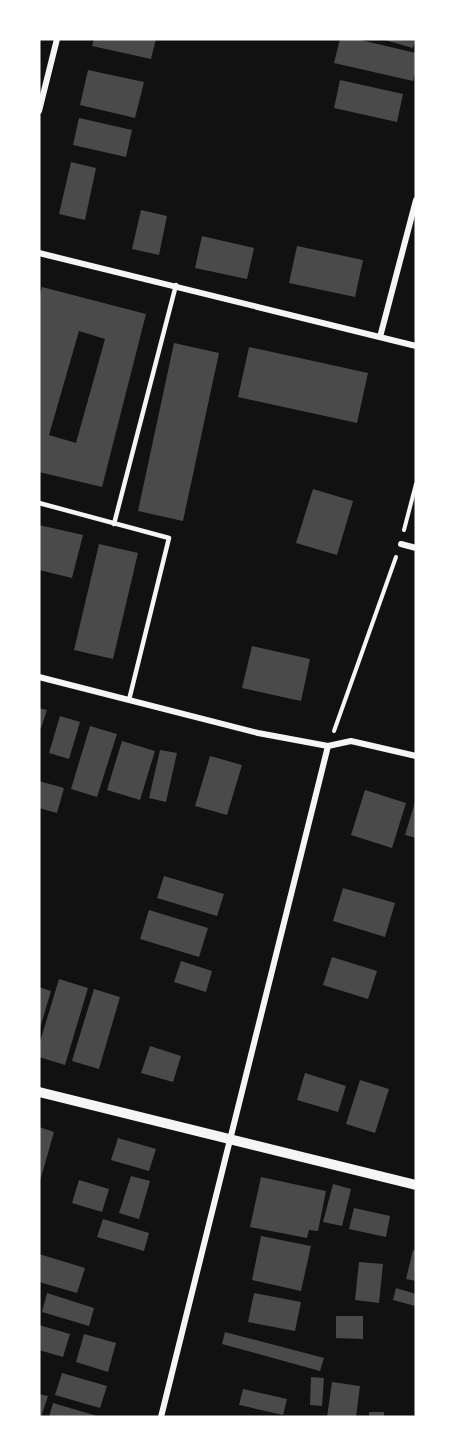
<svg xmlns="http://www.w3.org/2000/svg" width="455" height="1456" font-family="Jost,sans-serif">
<rect width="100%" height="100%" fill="#111"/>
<g fill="#4a4a4a" fill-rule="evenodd">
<polygon points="94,39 156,39 151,59 92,46"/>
<polygon points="340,39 356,39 416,53 416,69 413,81 334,63"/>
<polygon points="381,39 415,39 413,48"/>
<polygon points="88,70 144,82 135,118 80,105"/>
<polygon points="340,80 403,94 397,122 334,108"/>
<polygon points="79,118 132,130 126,157 73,145"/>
<polygon points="71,162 96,168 85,220 59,214"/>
<polygon points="141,210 167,216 159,255 132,249"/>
<polygon points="202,236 254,248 247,279 195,268"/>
<polygon points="297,246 363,260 355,297 289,283"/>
<path d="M42,287L146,314L102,487L39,472V298ZM79,331L105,339L76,443L49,435Z"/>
<polygon points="174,343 219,353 183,521 138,511"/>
<polygon points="249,347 368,373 357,423 238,397"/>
<polygon points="313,489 353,501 337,555 296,543"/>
<polygon points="39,525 83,535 72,578 39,570"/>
<polygon points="99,544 138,553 113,659 74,650"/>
<polygon points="252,646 310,659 301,701 242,688"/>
<polygon points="39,708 47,710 41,728 39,728"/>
<polygon points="60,716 80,722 69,759 49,753"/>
<polygon points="90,726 117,734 97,797 71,789"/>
<polygon points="122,741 155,751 140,800 107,790"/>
<polygon points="160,750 177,753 166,802 149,798"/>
<polygon points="210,756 242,765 227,815 195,806"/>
<polygon points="39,781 64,788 57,813 39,808"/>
<polygon points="365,790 406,803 392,848 351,835"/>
<polygon points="415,802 416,802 416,838 405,835"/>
<polygon points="164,876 224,894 217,916 157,898"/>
<polygon points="343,888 395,903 385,937 333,921"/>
<polygon points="149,910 208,928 199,957 140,939"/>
<polygon points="332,957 377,971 368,999 323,985"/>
<polygon points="181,961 212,971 206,992 174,982"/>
<polygon points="59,979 88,988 65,1065 39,1057 39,1045"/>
<polygon points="39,987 51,991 40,1028 39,1028"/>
<polygon points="94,989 120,997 99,1069 72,1061"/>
<polygon points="150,1046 181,1056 173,1082 141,1073"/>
<polygon points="305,1073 346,1086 338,1112 297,1100"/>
<polygon points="360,1080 389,1089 375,1133 346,1124"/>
<polygon points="39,1127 54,1132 40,1181 39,1180"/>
<polygon points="118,1138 156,1149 149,1171 111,1160"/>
<polygon points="131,1176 150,1181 139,1219 119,1213"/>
<polygon points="261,1177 326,1191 318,1231 309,1230 307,1238 250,1227"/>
<polygon points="79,1180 109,1189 102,1212 72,1203"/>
<polygon points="333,1184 351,1189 342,1226 323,1222"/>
<polygon points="354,1208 390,1216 386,1237 349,1229"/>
<polygon points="103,1219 149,1233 144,1251 97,1237"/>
<polygon points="261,1236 311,1246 301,1291 252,1280"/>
<polygon points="413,1250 416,1251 416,1281 406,1279"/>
<polygon points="39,1254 85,1268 77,1293 39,1282"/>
<polygon points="359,1262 383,1264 379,1303 355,1300"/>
<polygon points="396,1288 416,1294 415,1306 393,1300"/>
<polygon points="47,1293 94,1308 89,1326 42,1312"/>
<polygon points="254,1293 301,1302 295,1331 248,1322"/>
<polygon points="336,1316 363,1316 363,1339 336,1338"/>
<polygon points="39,1325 70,1334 63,1357 39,1350"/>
<polygon points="225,1332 324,1358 320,1371 222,1344"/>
<polygon points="84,1334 116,1343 108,1372 76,1362"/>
<polygon points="62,1373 107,1386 100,1408 55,1395"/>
<polygon points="311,1377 324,1378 322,1406 310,1405"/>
<polygon points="332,1382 360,1386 356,1417 327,1417"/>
<polygon points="243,1389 287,1399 283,1415 239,1405"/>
<polygon points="39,1394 48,1396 41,1417 39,1417"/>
<polygon points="53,1403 97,1416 97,1417 49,1417"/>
<rect x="369" y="1412" width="15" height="5"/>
</g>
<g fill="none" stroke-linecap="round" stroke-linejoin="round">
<g stroke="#f5f5f5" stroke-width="4">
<polyline points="404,530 416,484"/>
<polyline points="334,731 396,557"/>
</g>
<g stroke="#f5f5f5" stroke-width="4.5">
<polyline points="39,503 169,538 129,700"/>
<polyline points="114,524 176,285"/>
</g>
<g stroke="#f5f5f5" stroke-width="6">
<polyline points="39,111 57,39"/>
<polyline points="39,253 416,346"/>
<polyline points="380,337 416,200"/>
<polyline points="401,544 416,548"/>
<polyline points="39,677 258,733 328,746 351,741 416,756"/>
<polyline points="161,1417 328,746"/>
</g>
<polyline stroke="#f5f5f5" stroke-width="10" points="39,1092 416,1185"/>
</g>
<rect width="455" height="1456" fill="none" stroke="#ffffff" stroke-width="81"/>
</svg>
